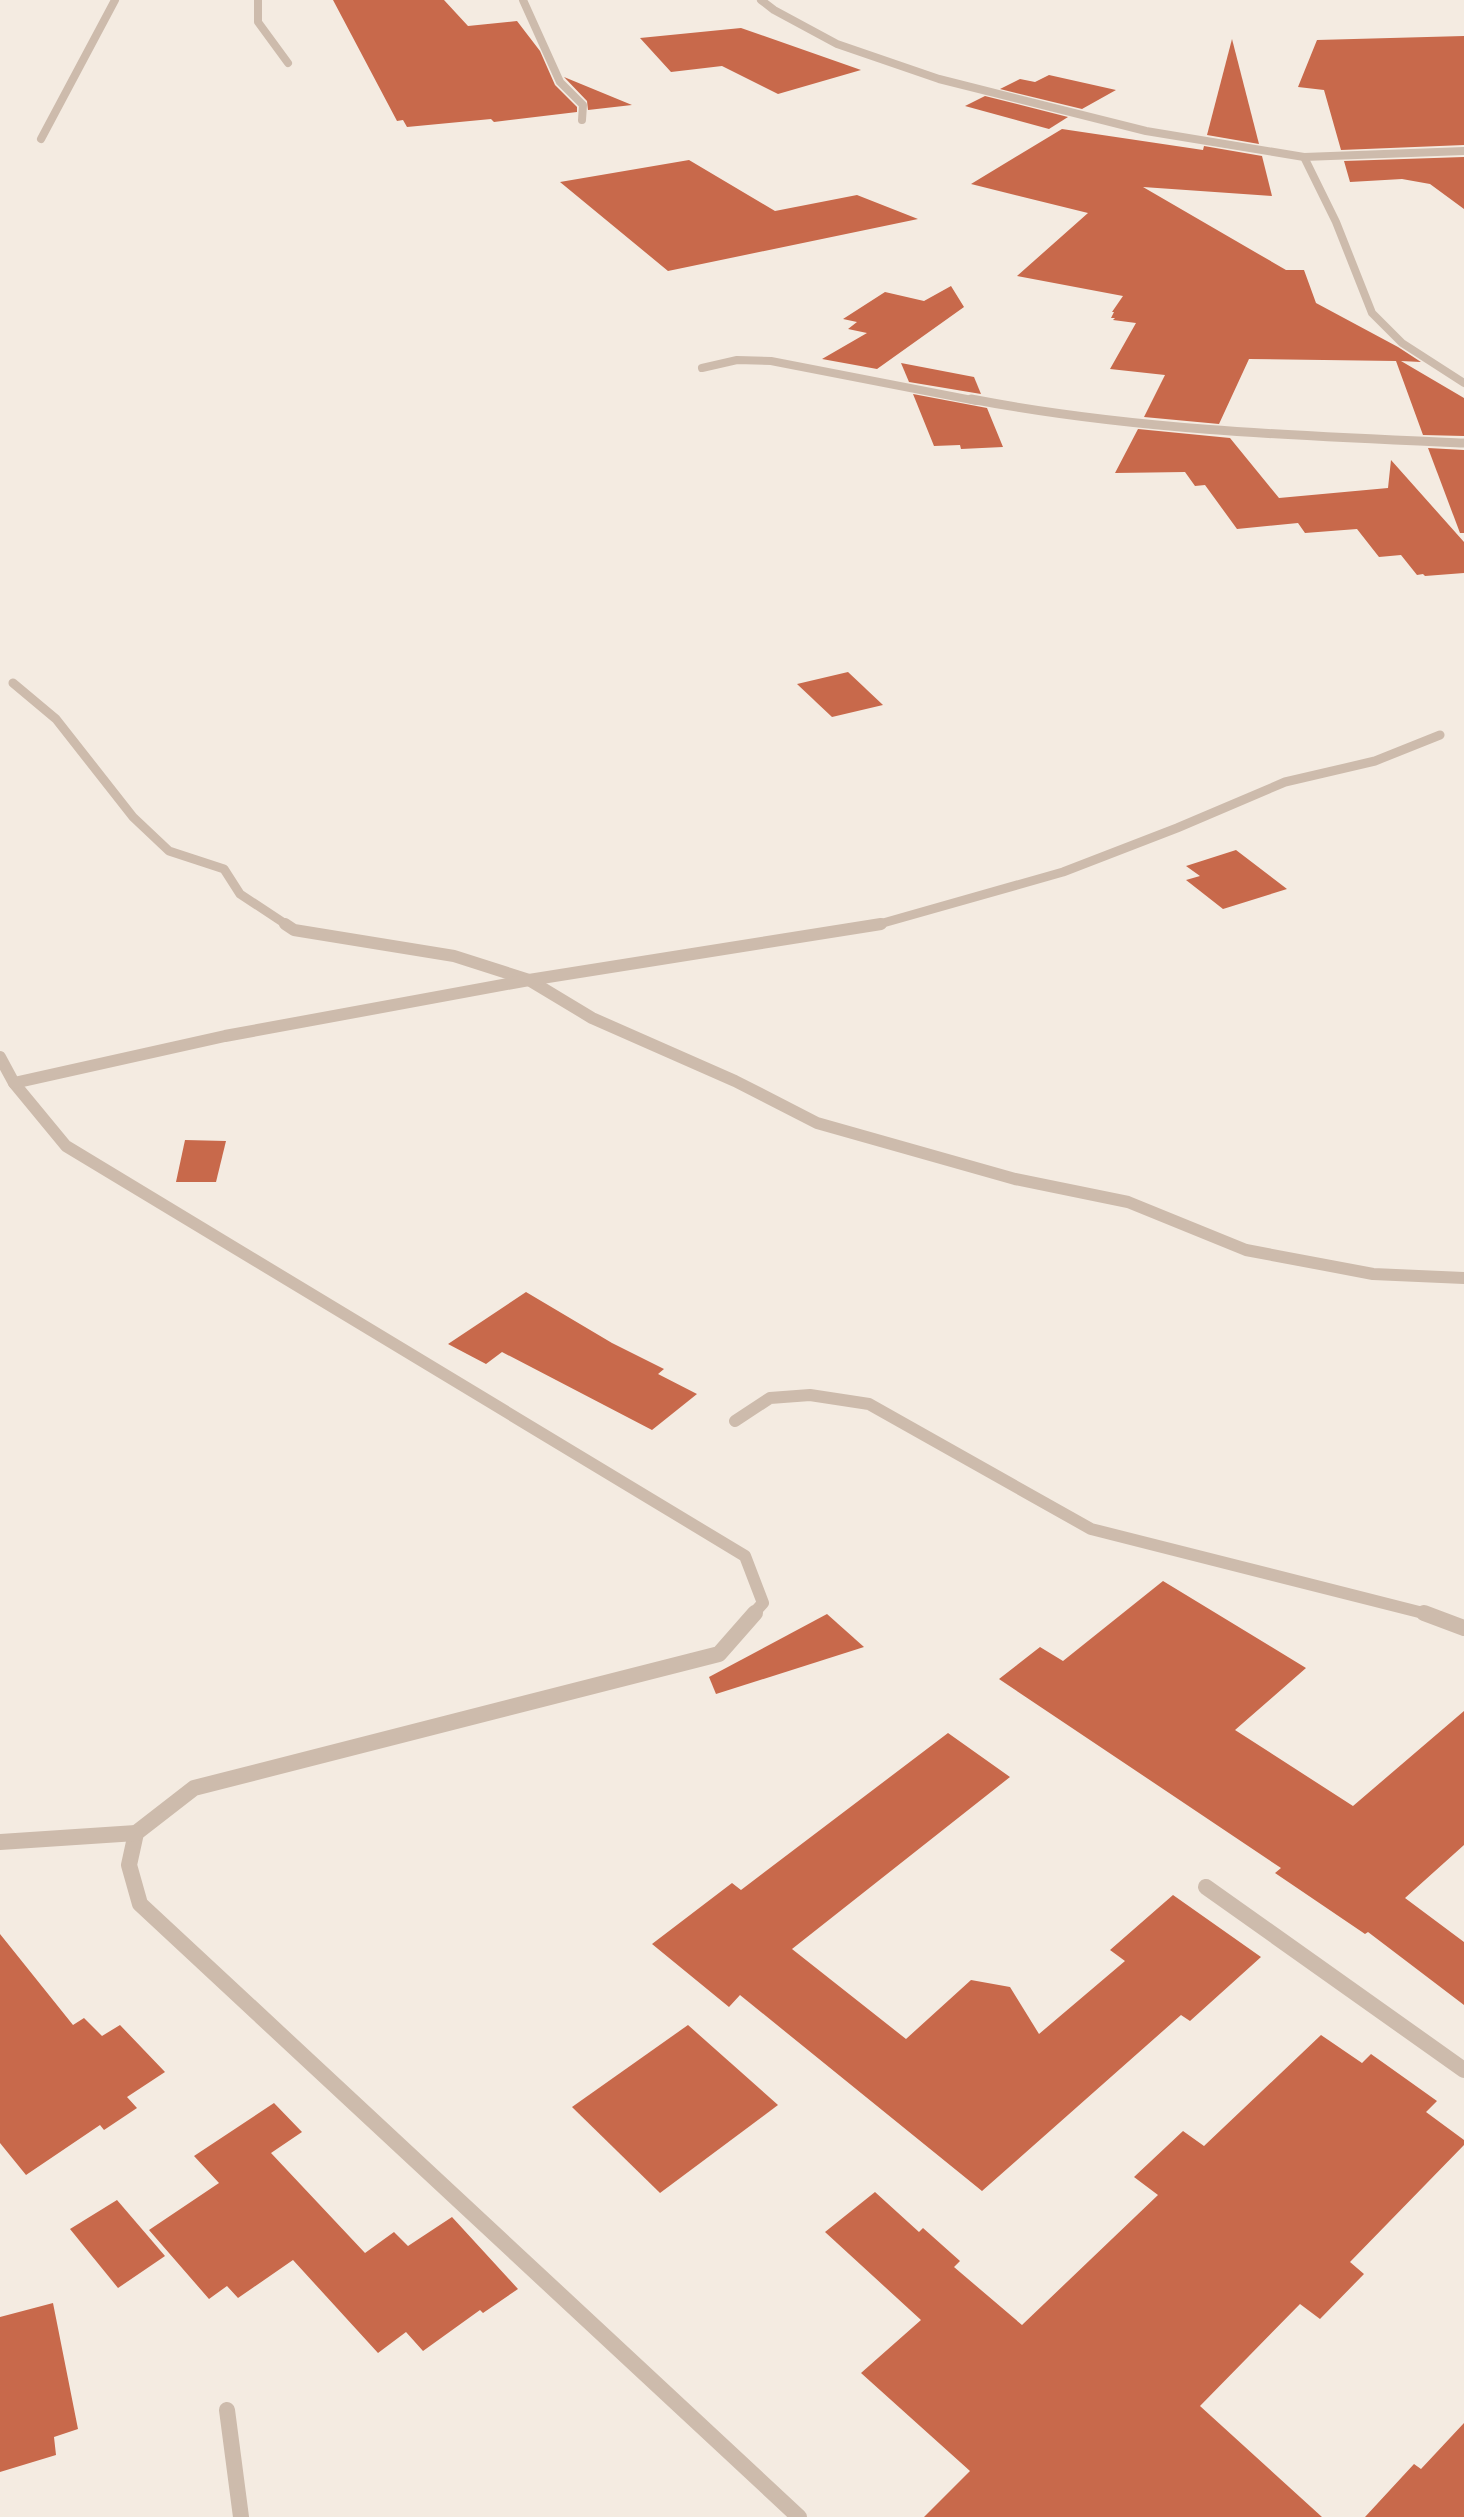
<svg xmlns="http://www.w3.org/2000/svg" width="1464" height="2517" font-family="'Fira Sans',sans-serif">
<rect width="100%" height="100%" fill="#f4ebe1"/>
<g fill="#c8694b">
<polygon points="333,0 444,0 468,26 517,21 540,51 555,85 577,107 577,112 494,122 491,119 407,127 403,120 397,121"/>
<polygon points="741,28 861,70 778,94 722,66 671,72 640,38"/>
<polygon points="1464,36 1464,145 1341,150 1324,90 1298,87 1317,40"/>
<polygon points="1232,39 1259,144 1207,135"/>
<polygon points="1049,75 1116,90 1082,109 1000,89 1020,79 1035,82"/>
<polygon points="564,77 632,105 588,110 587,101"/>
<polygon points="985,96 1068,117 1049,129 965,106"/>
<polygon points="1062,129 1203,150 1204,146 1262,156 1272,196 1143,187 1286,270 1304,270 1316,303 1398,347 1421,362 1401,361 1464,398 1464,436 1423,435 1396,361 1249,359 1219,424 1144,417 1165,375 1110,369 1136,323 1113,320 1115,318 1111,318 1114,312 1112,312 1123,296 1017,276 1088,213 971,184"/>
<polygon points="1464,157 1464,209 1430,184 1402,179 1350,182 1344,161"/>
<polygon points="689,160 775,211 857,195 918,219 668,271 560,182"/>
<polygon points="951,286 964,307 877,369 822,359 867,333 848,329 857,322 843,319 885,292 924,301"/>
<polygon points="901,363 974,377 981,394 909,382"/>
<polygon points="913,394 987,408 1003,447 961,449 960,445 934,446"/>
<polygon points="1138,429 1230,438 1279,498 1388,488 1391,460 1464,542 1464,573 1425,576 1423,574 1417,575 1401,555 1379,557 1357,529 1305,533 1298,523 1237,529 1205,485 1195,486 1185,472 1115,473"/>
<polygon points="1428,448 1464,450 1464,533 1460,533"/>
<polygon points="848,672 883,705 832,717 797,684"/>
<polygon points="1236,850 1287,889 1223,909 1186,880 1200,876 1186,866"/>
<polygon points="185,1140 226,1141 216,1182 176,1182"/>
<polygon points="526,1292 612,1343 664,1369 658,1374 697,1394 652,1430 502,1352 486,1364 448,1344"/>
<polygon points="1163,1581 1306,1668 1235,1730 1353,1806 1464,1711 1464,1845 1405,1898 1464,1942 1464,2005 1368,1932 1365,1934 1275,1873 1281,1868 999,1679 1040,1647 1063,1661"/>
<polygon points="827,1614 864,1647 716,1694 709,1677"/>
<polygon points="948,1733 1010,1777 792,1949 906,2039 971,1980 1010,1987 1039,2034 1125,1961 1110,1950 1173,1895 1261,1957 1190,2021 1181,2015 982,2191 740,1995 729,2007 652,1944 732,1883 741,1890"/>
<polygon points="0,1934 73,2025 84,2018 102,2036 120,2025 165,2072 127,2097 137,2108 104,2130 100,2125 26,2175 0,2143"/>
<polygon points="688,2025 778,2105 660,2193 572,2107"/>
<polygon points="1321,2035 1362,2063 1371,2054 1437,2101 1426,2112 1464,2140 1464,2145 1350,2262 1364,2274 1320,2319 1300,2304 1200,2406 1322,2517 924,2517 970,2471 861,2373 921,2320 825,2232 875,2192 919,2232 923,2228 960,2261 954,2267 1022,2325 1158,2195 1134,2177 1183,2131 1204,2146"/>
<polygon points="274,2103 302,2132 271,2153 365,2253 394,2232 408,2246 452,2217 518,2289 483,2313 480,2310 423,2351 406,2332 378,2353 293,2260 238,2298 227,2286 209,2299 149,2230 219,2183 194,2156"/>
<polygon points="117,2200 165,2256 118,2288 70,2229"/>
<polygon points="53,2303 78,2429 54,2437 56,2455 0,2472 0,2317"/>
<polygon points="1464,2423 1464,2517 1365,2517 1414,2464 1421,2469"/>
</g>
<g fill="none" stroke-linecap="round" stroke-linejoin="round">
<g stroke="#cdbbac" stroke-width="8">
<polyline points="258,0 258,22 288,63"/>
<polyline points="523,0 560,82 583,105 582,120"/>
<polyline points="761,0 774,10 837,44 939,79 1146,131 1304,157 1336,222 1372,313 1402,343 1464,383"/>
<polyline points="41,139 115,0"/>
<polyline points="1304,157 1464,151"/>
<polyline points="702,368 737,360 771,361 977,401"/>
</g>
<g stroke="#cdbbac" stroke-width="9">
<path d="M971,399C1133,430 1299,436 1464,443"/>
<polyline points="13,683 56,719 133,817 169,851 224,869 240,894 287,925"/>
<polyline points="876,925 1063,872 1177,828 1285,782 1375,761 1440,735"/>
</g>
<g stroke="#cdbbac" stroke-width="12">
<polyline points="285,924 294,930 454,956 529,980 592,1018 735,1081 817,1123 1015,1179 1128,1202 1246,1250 1373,1274 1464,1278"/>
<polyline points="0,1057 14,1083 66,1146 745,1556 763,1603 753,1614"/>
<polyline points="14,1083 225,1036 529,980 881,924"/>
<polyline points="735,1421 770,1398 810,1395 869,1404 1091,1529 1427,1614"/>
</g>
<g stroke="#cdbbac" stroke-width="16">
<polyline points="755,1613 719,1654 194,1788 136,1833 129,1865 140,1904 799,2517"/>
<polyline points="1424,1613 1464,1628"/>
<polyline points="0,1842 136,1833"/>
<polyline points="1206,1887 1464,2070"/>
<polyline points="227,2410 241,2517"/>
</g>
</g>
</svg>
